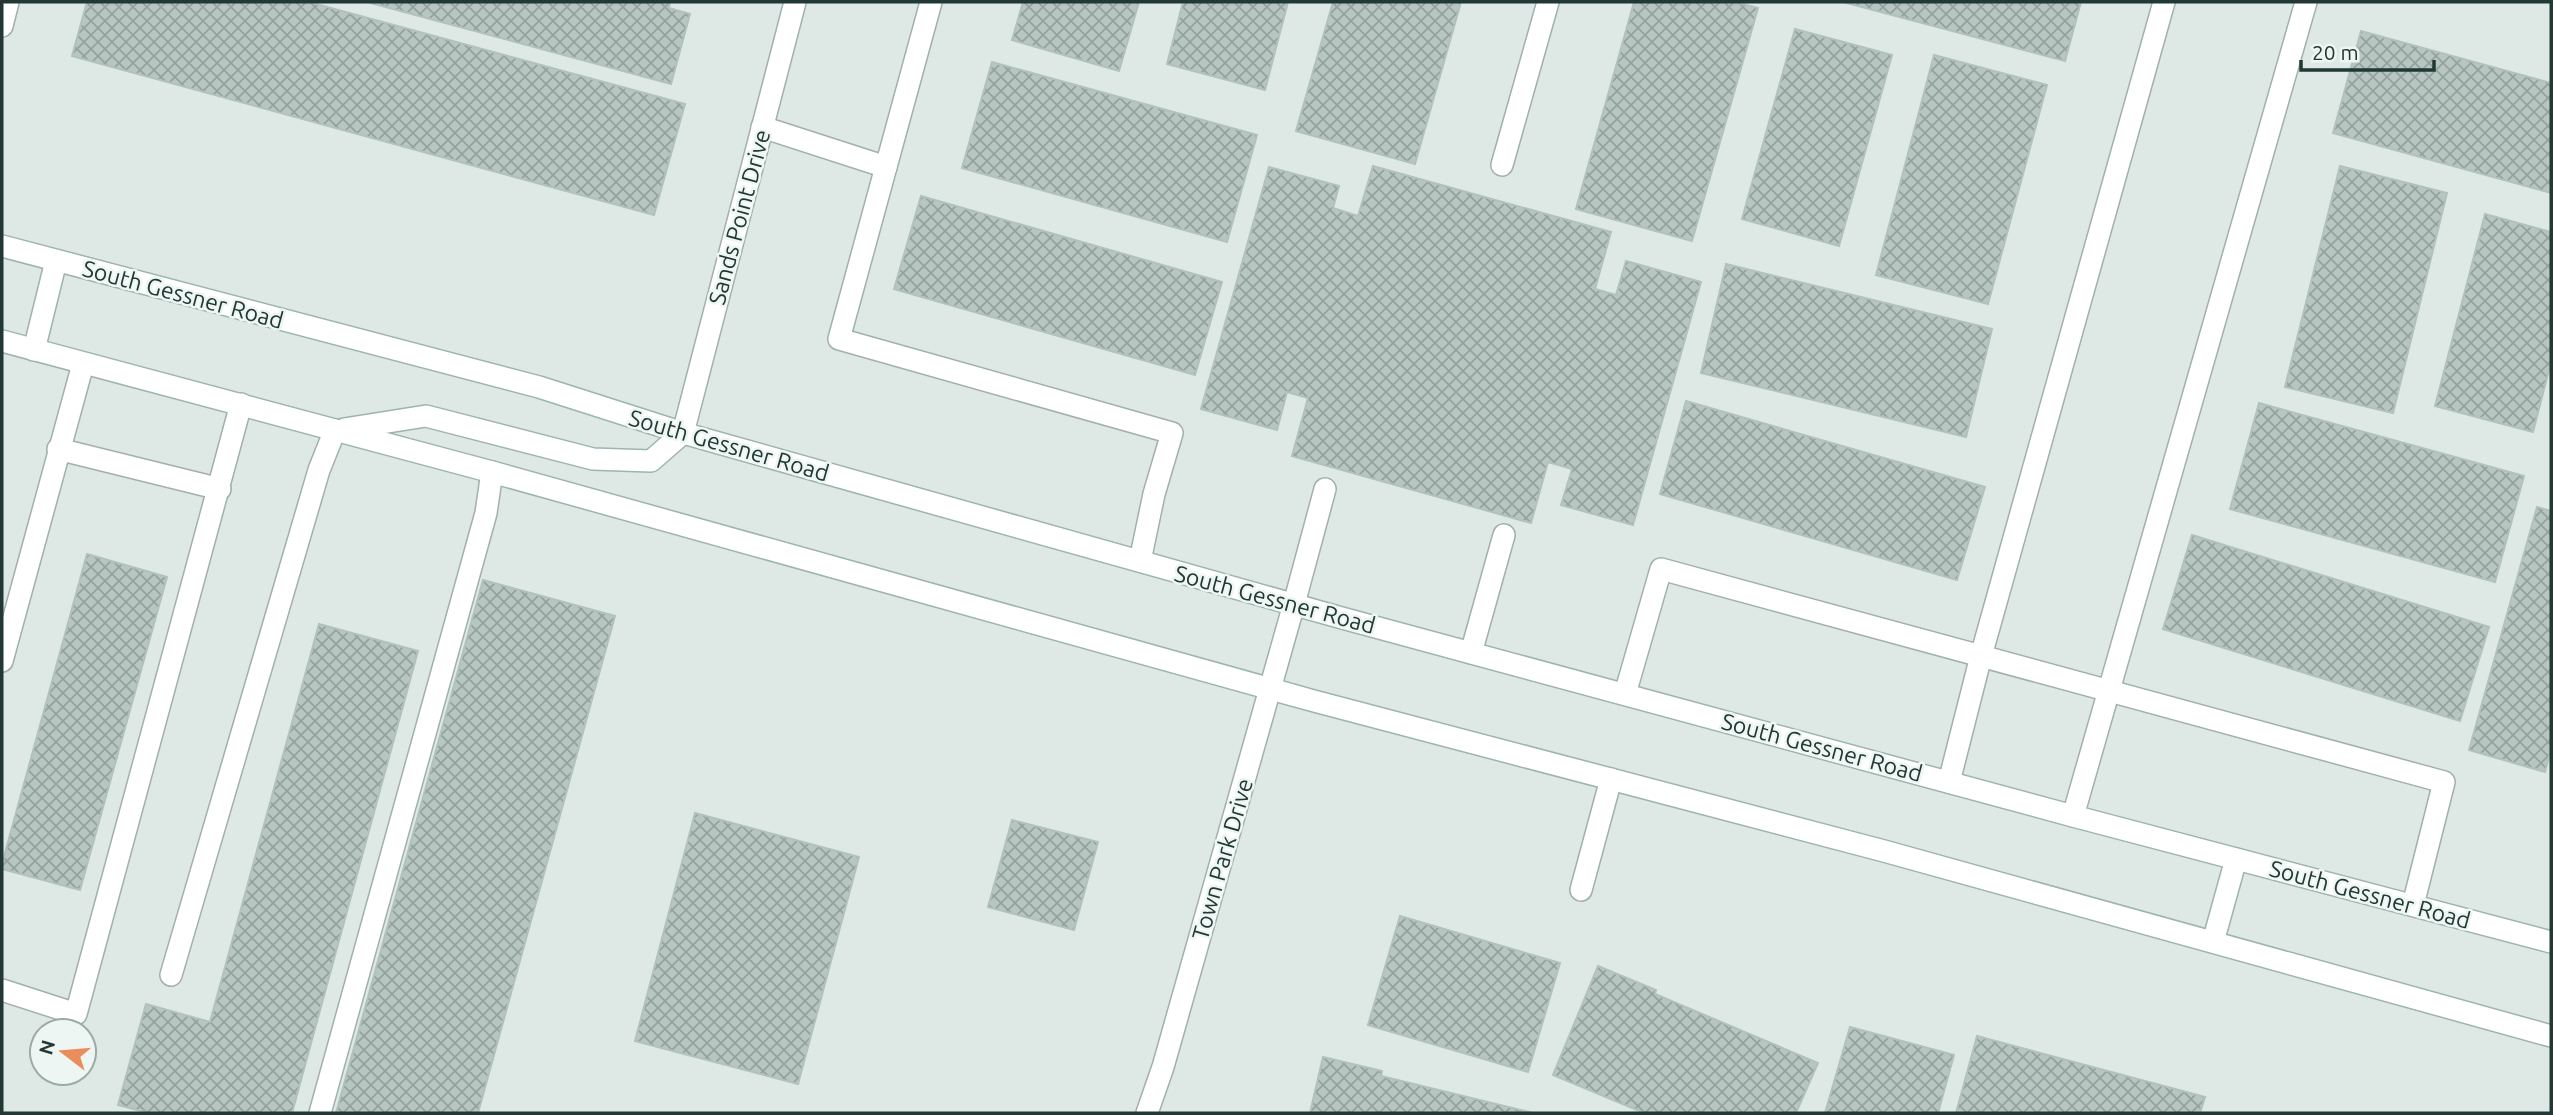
<svg xmlns="http://www.w3.org/2000/svg" width="2553" height="1115" font-family="Ubuntu,sans-serif">
<defs>
<pattern id="building-cross-hatch" width="8" height="8" patternUnits="userSpaceOnUse" patternTransform="scale(1.75)"><rect width="8" height="8" fill="#b7c6c1"/><path d="M0 0l8 8M0 8l8-8" fill="none" stroke="#94a29e"/></pattern>
</defs>
<rect width="100%" height="100%" fill="#dee9e5"/>
<g fill="url(#building-cross-hatch)" stroke="#b1c2bd" stroke-width="2">
<polygon points="87,2 309,2 685,104 654,215 72,56"/>
<polygon points="367,2 670,2 669,8 690,14 671,84"/>
<polygon points="1023,2 1139,2 1119,71 1012,40"/>
<polygon points="1183,2 1288,2 1265,90 1167,64"/>
<polygon points="1333,2 1461,2 1415,164 1296,131"/>
<polygon points="1634,2 1735,2 1758,8 1692,241 1576,209"/>
<polygon points="1843,2 2081,2 2065,61"/>
<polygon points="1795,29 1892,55 1839,246 1742,219"/>
<polygon points="2361,31 2551,83 2551,193 2333,133"/>
<polygon points="1934,55 2047,85 1988,304 1876,275"/>
<polygon points="992,62 1257,135 1227,242 962,168"/>
<polygon points="1373,166 1611,232 1595,289 1616,295 1626,261 1701,282 1633,525 1561,505 1572,469 1548,462 1531,523 1292,456 1308,398 1287,392 1277,430 1201,409 1269,167 1339,186 1333,208 1358,216"/>
<polygon points="2340,166 2447,193 2393,413 2285,387"/>
<polygon points="921,196 1222,282 1195,375 894,289"/>
<polygon points="2485,214 2551,232 2551,362 2533,432 2435,406"/>
<polygon points="1726,264 1992,329 1966,437 1701,373"/>
<polygon points="1686,401 1985,487 1957,580 1660,494"/>
<polygon points="2259,403 2524,476 2495,582 2230,509"/>
<polygon points="2537,507 2551,511 2551,749 2545,772 2469,750"/>
<polygon points="2192,535 2489,627 2460,721 2163,629"/>
<polygon points="87,554 167,577 80,890 2,869 2,864"/>
<polygon points="483,580 615,616 478,1113 336,1113"/>
<polygon points="319,624 418,651 292,1113 149,1113 118,1105 146,1004 210,1022"/>
<polygon points="695,813 859,857 798,1084 635,1041"/>
<polygon points="1012,820 1098,842 1074,930 988,907"/>
<polygon points="1400,916 1560,963 1528,1072 1368,1025"/>
<polygon points="1598,966 1656,990 1655,994 1818,1063 1796,1113 1644,1113 1553,1075"/>
<polygon points="1850,1027 1954,1055 1938,1113 1825,1113"/>
<polygon points="1977,1036 2205,1097 2200,1113 1956,1113"/>
<polygon points="1323,1057 1382,1071 1381,1076 1533,1113 1310,1113"/>
</g>
<g fill="none" stroke-linecap="round" stroke-linejoin="round">
<defs>
<g id="service">
<polyline points="931,2 839,339 1172,433 1154,494 1140,561"/>
<polyline points="2,26 8,2"/>
<polyline points="762,127 886,167"/>
<polyline points="1502,165 1548,2"/>
<polyline points="58,449 220,489"/>
<polyline points="1294,604 1325,489"/>
<polyline points="1471,653 1504,535"/>
<polyline points="2,661 83,364"/>
<polyline points="1625,694 1661,569 2444,782 2413,905"/>
<polyline points="1949,782 1981,656 2164,2"/>
<polyline points="2073,816 2306,2"/>
<polyline points="1581,890 1611,779"/>
<polyline points="171,975 319,470 335,430"/>
<polyline points="2,990 76,1014 241,404"/>
<polyline points="320,1113 486,513 492,472"/>
</g>
<polyline id="minor" points="683,433 795,2"/>
<polyline id="tertiary" points="1147,1113 1163,1067 1294,604"/>
<g id="secondary">
<polyline points="2,246 539,387 683,433 1342,618 2073,816 2551,942"/>
<polyline points="2,341 492,472 1314,701 1884,851 2551,1036"/>
<polyline points="34,350 56,261"/>
<polyline points="344,429 426,416 593,459 651,461 683,433"/>
<polyline points="2213,942 2236,859"/>
</g>
</defs>
<use href="#service" stroke="#a2b0ac" stroke-width="24"/>
<use href="#minor" stroke="#a2b0ac" stroke-width="24"/>
<use href="#tertiary" stroke="#a2b0ac" stroke-width="24"/>
<use href="#secondary" stroke="#9eb4ae" stroke-width="24"/>
<use href="#service" stroke="#fff" stroke-width="21"/>
<use href="#minor" stroke="#fff" stroke-width="21"/>
<use href="#tertiary" stroke="#fff" stroke-width="21"/>
<use href="#secondary" stroke="#fff" stroke-width="21"/>
</g>
<g text-anchor="middle" dominant-baseline="central" stroke-width="5" stroke-linejoin="round" paint-order="stroke">
<g font-size="23" fill="#213834" stroke="#eef6f3">
<text transform="translate(739 217) rotate(-75)">Sands Point Drive</text>
<text transform="translate(183 294) rotate(15)">South Gessner Road</text>
<text transform="translate(729 445) rotate(16)">South Gessner Road</text>
<text transform="translate(1275 599) rotate(15)">South Gessner Road</text>
<text transform="translate(1822 747) rotate(15)">South Gessner Road</text>
<text transform="translate(1222 859) rotate(-74)">Town Park Drive</text>
<text transform="translate(2370 894) rotate(15)">South Gessner Road</text>
</g>
</g>
<rect width="2553" height="1115" fill="none" stroke="#213834" stroke-width="7"/>
<g transform="translate(63 1052) rotate(286)"><circle r="33" fill="#eef6f3" stroke="#9caaa7" stroke-width="2"/>
<path d="M0-5L12 26L0 18L-12 26Z" fill="#e98d5c"/>
<text y="-10" font-size="19" font-weight="bold" text-anchor="middle" fill="#213834">N</text>
</g>
<path d="M2301 60v10h133v-10" fill="none" stroke="#213834" stroke-width="3.5"/>
<text x="2312" y="60" font-size="21" fill="#213834" stroke="#eef6f3" stroke-width="5" paint-order="stroke">20 m</text>
</svg>
